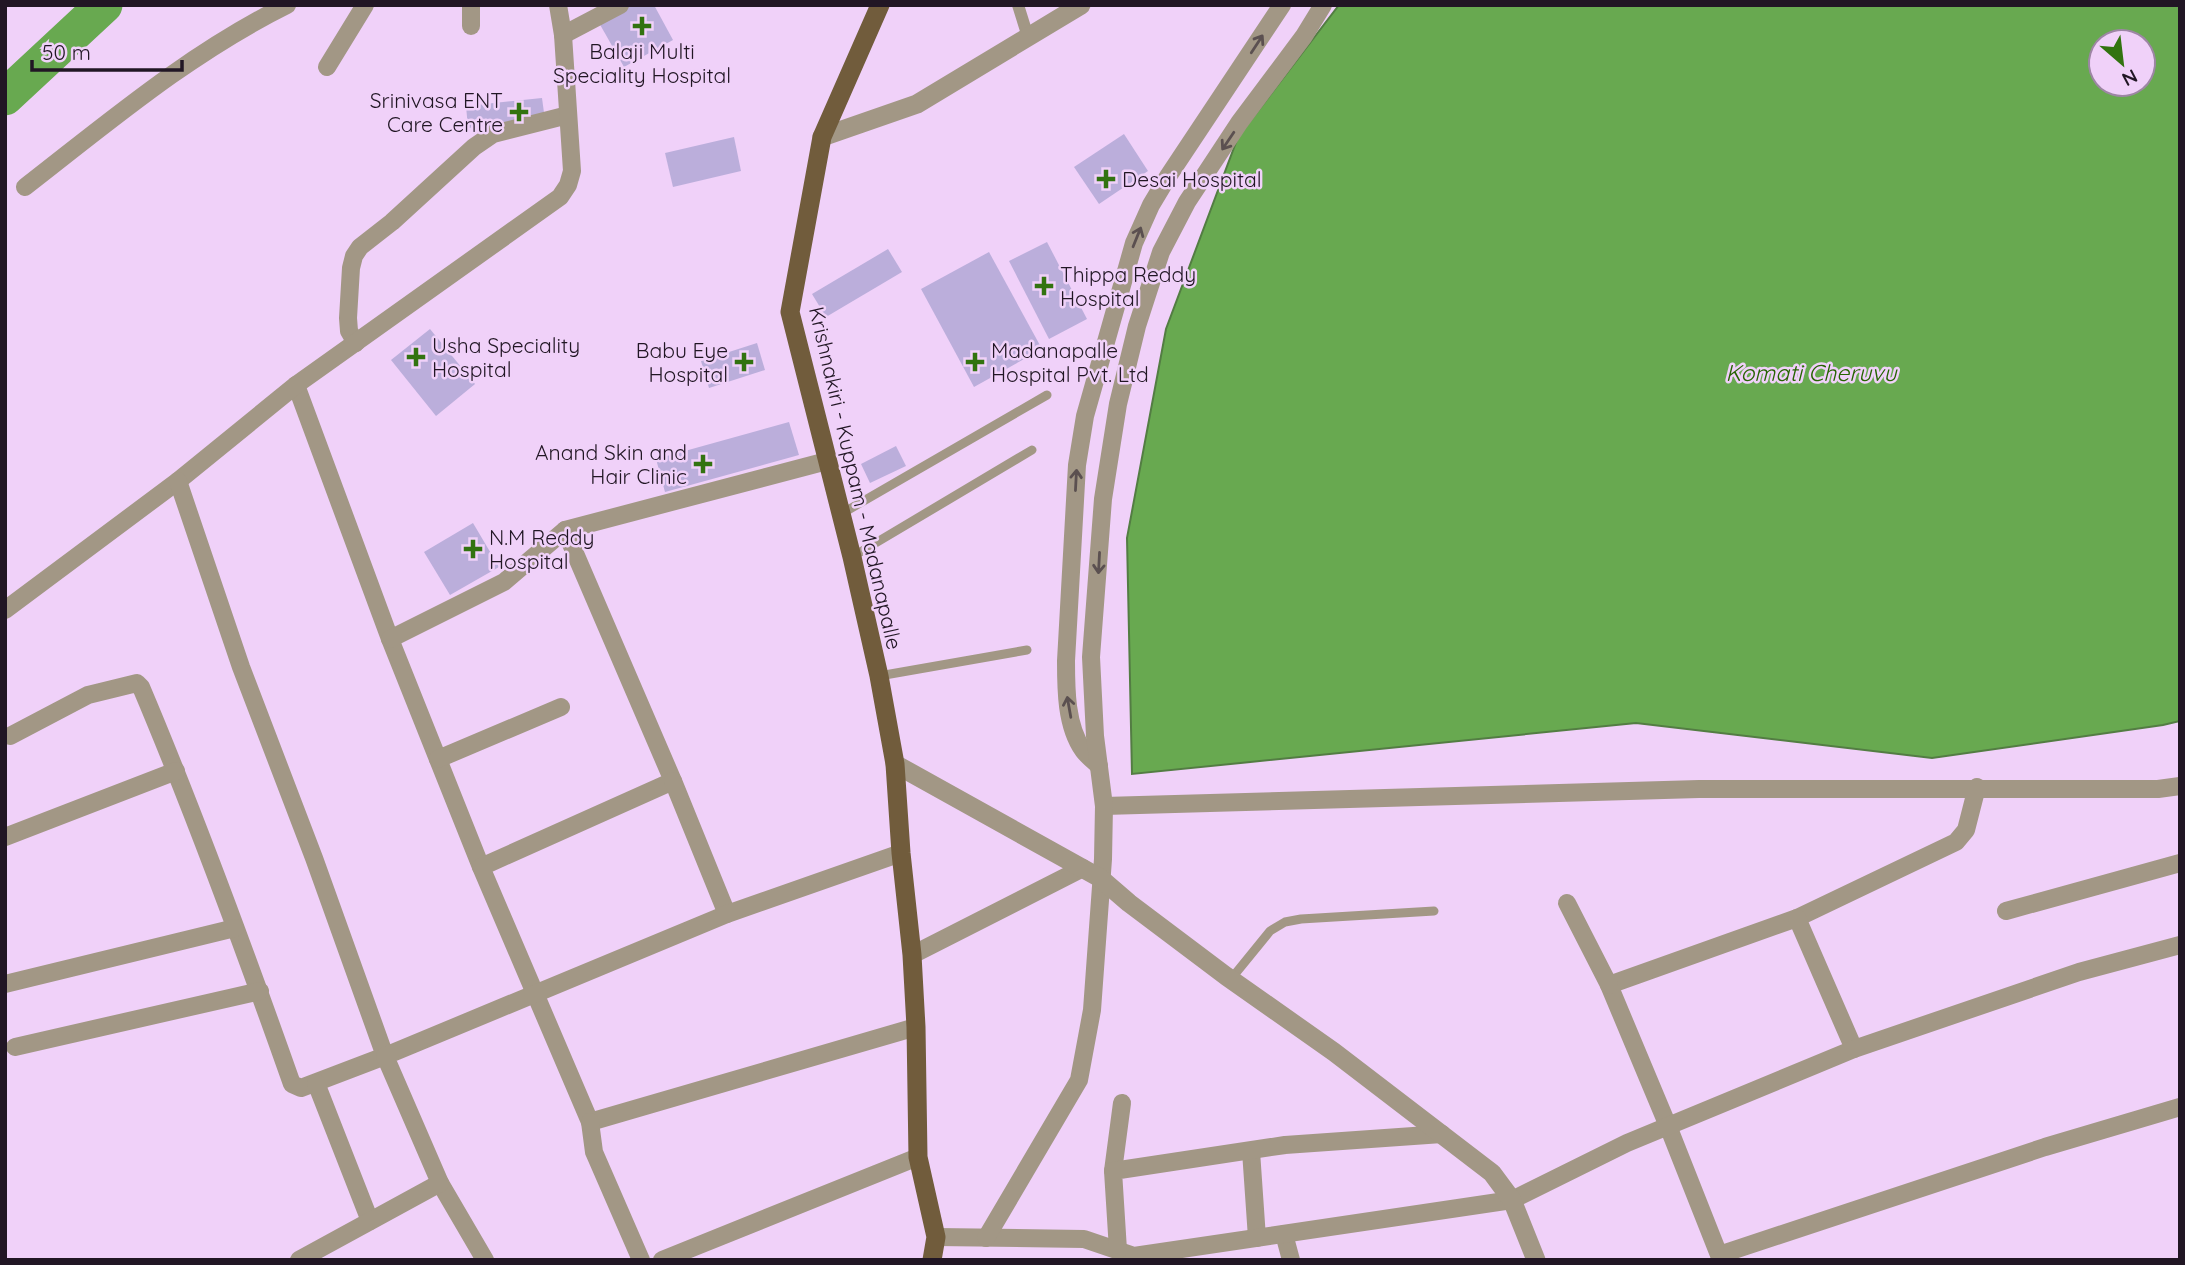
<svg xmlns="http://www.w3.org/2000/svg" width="2185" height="1265" font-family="Quicksand,sans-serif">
<rect width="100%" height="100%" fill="#f0d1f9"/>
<path fill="#68a950" stroke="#537d43" stroke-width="2" fill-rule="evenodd" d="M1339,5H2180V721L2163,725L1932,758L1636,723L1132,774L1127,538L1166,329L1238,137ZM2101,42H2143V84H2101Z"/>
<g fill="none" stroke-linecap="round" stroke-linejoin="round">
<polyline stroke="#68a950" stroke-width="37" points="5,97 104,5"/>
</g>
<g fill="#bbaedb">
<polygon points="627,5 654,5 673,40 624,67 598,21"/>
<polygon points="542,98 545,120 468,128 466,106"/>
<polygon points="1124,134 1148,171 1099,204 1074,167"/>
<polygon points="734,137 741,171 673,187 665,153"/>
<polygon points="1047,242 1087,319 1049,339 1009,261"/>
<polygon points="888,249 902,272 826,317 812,294"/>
<polygon points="989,252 1042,349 974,387 921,289"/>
<polygon points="430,329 475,384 436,416 391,360"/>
<polygon points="757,343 765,370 709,388 701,361"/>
<polygon points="789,422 799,455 665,492 656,459"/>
<polygon points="896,446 906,466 870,483 861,464"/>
<polygon points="473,523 499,567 450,595 424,552"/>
</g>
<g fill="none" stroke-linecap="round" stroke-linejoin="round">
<g stroke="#a29785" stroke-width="9">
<polyline points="841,514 1047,395"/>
<polyline points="852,557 1032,450"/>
<polyline points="879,676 1027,650"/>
<polyline points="1231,979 1270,931 1285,922 1301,919 1434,911"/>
</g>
<polyline stroke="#a29785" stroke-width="12" points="1018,5 1028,37"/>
<g stroke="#a29785" stroke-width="18">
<polyline points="471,5 471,26"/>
<polyline points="563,35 620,5"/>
<polyline points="327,67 365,5"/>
<path d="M25,187C110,121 190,53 287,5"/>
<polyline points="356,343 349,331 348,318 351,268 354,256 360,247 392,222 474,147 493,134 568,115"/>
<polyline points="296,385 390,639 481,867"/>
<polyline points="565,530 673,781 481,867 590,1122 916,1027"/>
<polyline points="5,610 178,481 296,385 560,197 568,185 572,171 563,35 558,5"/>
<polyline points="390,639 504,582 565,530 827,461"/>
<path d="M10,736L88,695L137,683L141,687C196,817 245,951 292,1084L301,1088L385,1056L314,858L241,667L178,481"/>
<polyline points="438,759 561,707"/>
<path d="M1099,766C1094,761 1087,756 1083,750C1066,726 1066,689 1066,661L1077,465L1085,416L1134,243L1151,205L1169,175L1282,5"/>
<polyline points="673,781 727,914"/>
<polyline points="1977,787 1966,830 1956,842 1797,918 1609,985 1668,1126 1719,1255 2045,1147 2180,1107"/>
<polyline points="1104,806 1699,789 2158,789 2180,786"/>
<polyline points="5,837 176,771"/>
<polyline points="1567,903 1609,985"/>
<polyline points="2006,911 2180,863"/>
<polyline points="1797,918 1854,1049"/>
<polyline points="912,955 1083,868"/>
<polyline points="5,984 235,928"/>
<polyline points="15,1047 260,991"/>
<polyline points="316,1083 370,1221"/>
<polyline points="590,1122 594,1152 641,1260"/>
<polyline points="1251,1151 1257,1238"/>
<polyline points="1113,1171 1122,1103"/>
<polyline points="440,1183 485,1260"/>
<polyline points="1284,1234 1291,1260"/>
<polyline points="936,1237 1084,1239 1134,1256 1512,1200 1627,1143 1854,1049 2079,972 2180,945"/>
<polyline points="986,1238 1079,1080 1092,1010 1103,859 1104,806 1095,736 1091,657 1103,499 1118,404 1137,326 1161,252 1187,202 1239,123 1304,36 1323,5"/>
<polyline points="1118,1250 1113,1171 1285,1145 1442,1134"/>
<polyline points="299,1260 440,1183 385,1056 727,914 901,853"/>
<polyline points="662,1260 918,1157"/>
</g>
<g stroke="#a29785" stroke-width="19">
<polyline points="822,137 917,104 1081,5"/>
<polyline points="895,764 1100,878 1129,903 1226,976 1334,1052 1492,1173 1512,1200 1536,1260"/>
</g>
<polyline stroke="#715c3c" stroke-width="19" points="880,5 822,137 790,312 852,557 879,676 895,764 901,853 912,955 916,1027 918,1157 936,1237 932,1260"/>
</g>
<defs><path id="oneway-shaft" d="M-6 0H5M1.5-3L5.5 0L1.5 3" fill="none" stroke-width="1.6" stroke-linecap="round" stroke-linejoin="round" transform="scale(1.75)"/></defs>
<g stroke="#5b5050">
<use href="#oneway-shaft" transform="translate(1257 44) rotate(-57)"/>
<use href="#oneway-shaft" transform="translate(1228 141) rotate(124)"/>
<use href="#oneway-shaft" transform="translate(1137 237) rotate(-68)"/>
<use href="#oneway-shaft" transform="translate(1076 480) rotate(-87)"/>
<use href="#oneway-shaft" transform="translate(1099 563) rotate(93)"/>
<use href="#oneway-shaft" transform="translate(1069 707) rotate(-100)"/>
</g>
<g fill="#327310" stroke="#f0d1f9" stroke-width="2.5">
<path d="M638.5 15.5h7v7h7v7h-7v7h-7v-7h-7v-7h7z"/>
<path d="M515.5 101.5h7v7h7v7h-7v7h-7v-7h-7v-7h7z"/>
<path d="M1102.5 168.5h7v7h7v7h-7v7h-7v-7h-7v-7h7z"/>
<path d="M1040.5 275.5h7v7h7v7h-7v7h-7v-7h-7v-7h7z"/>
<path d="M412.5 346.5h7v7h7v7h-7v7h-7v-7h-7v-7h7z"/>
<path d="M740.5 351.5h7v7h7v7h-7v7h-7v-7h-7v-7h7z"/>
<path d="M971.5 351.5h7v7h7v7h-7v7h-7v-7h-7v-7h7z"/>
<path d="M699.5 453.5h7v7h7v7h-7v7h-7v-7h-7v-7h7z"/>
<path d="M469.5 538.5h7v7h7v7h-7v7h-7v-7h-7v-7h7z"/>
</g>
<g text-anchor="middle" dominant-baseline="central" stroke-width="5" stroke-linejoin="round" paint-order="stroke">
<g font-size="21" fill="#211624" stroke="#f0d1f9" text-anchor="start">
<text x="642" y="51" text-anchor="middle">Balaji Multi<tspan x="642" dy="24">Speciality Hospital</tspan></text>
<text x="503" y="100" text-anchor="end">Srinivasa ENT<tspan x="503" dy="24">Care Centre</tspan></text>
<text x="1122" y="179">Desai Hospital</text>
<text x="1060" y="274">Thippa Reddy<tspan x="1060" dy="24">Hospital</tspan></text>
<text x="432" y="345">Usha Speciality<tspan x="432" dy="24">Hospital</tspan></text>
<text x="728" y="350" text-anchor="end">Babu Eye<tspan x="728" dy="24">Hospital</tspan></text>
<text x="991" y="350">Madanapalle<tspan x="991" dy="24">Hospital Pvt. Ltd</tspan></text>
<text x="687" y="452" text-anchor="end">Anand Skin and<tspan x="687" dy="24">Hair Clinic</tspan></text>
<text x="489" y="537">N.M Reddy<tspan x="489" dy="24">Hospital</tspan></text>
</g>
<g font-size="21" fill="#211624" stroke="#f0d1f9">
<text transform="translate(856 478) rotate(77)">Krishnakiri - Kuppam - Madanapalle</text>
</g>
<g font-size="23" font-style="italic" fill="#266401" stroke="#f0d1f9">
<text x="1811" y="372">Komati Cheruvu</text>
</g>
</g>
<rect width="2185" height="1265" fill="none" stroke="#211624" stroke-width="14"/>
<g transform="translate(2122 63) rotate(152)"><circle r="33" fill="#f0d1f9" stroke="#9d86a4" stroke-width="2"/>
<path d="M0-5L12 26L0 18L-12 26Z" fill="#327310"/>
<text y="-10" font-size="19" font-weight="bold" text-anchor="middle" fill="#211624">N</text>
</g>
<path d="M32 60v10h150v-10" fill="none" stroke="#211624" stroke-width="3.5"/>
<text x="42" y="60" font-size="21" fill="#211624" stroke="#f0d1f9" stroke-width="5" paint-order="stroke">50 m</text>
</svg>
